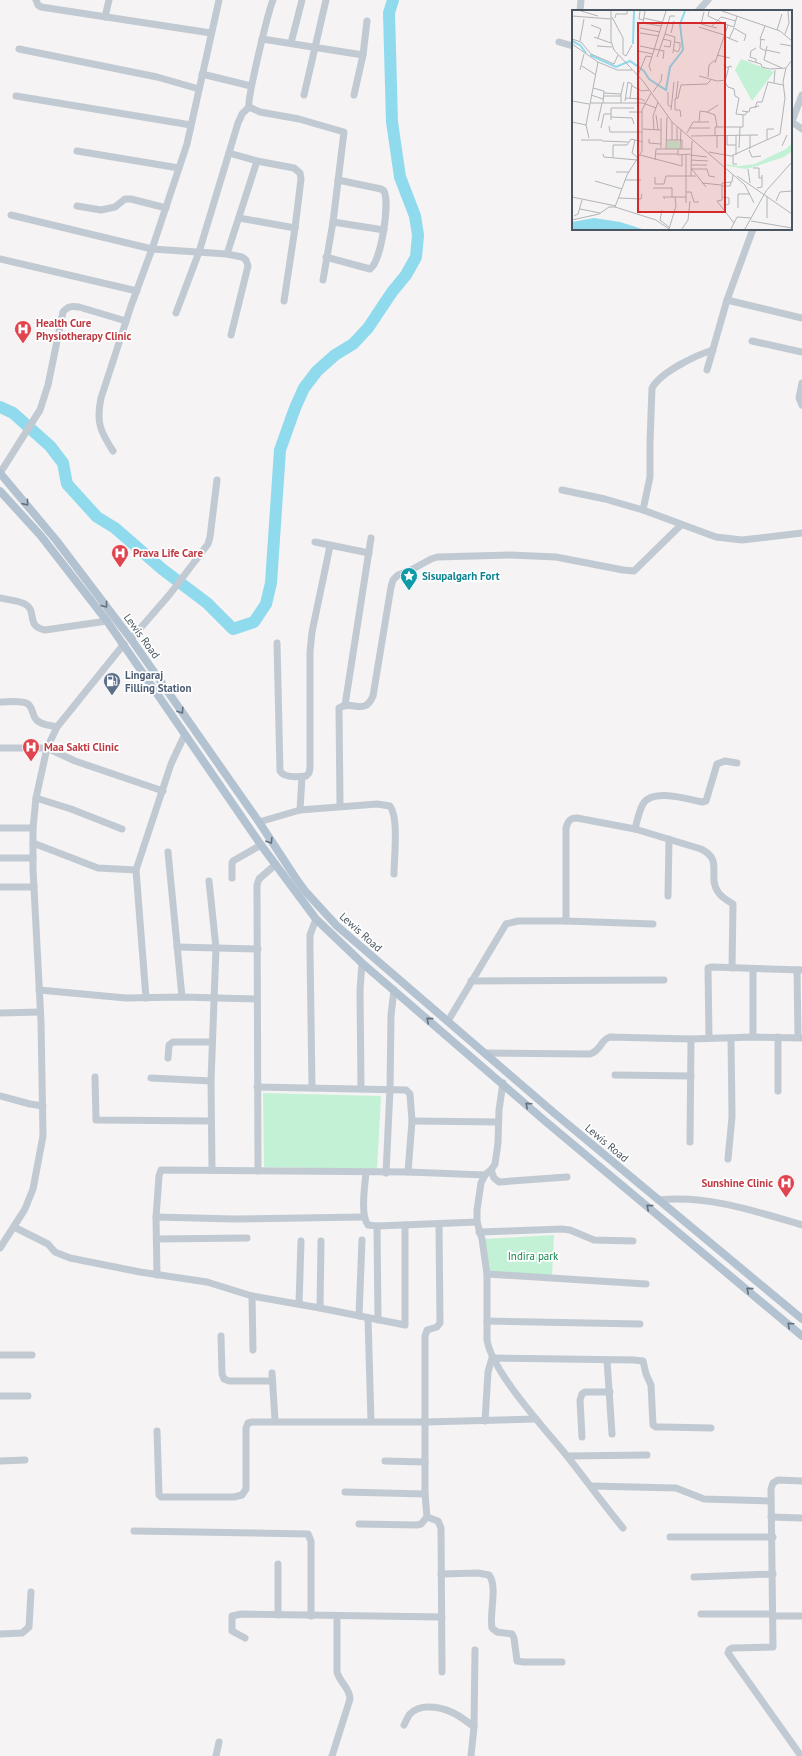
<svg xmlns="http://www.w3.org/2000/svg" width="802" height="1756" font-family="'PT Sans',sans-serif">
<rect width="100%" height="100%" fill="#f5f3f3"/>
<g fill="#c3f1d5">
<polygon points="263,1093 381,1096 377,1169 264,1167"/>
<polygon points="554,1235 552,1277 489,1275 484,1239"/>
</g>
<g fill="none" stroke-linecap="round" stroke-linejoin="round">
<polyline stroke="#90daee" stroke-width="12" points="0,407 13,413 50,446 63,463 67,484 97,517 115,528 162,569 207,603 233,629 254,622 266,604 271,583 280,450 295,408 304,388 317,371 335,355 353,344 368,328 392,292 406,275 416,257 418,235 415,216 400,177 392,122 389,13 393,0"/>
<g stroke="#c1cad2" stroke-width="7">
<polyline points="36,0 38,5 41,7 211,33"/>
<path d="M273,0C268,12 247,99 249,107L260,112L299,119L344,132L333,222L323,280"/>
<polyline points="580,11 581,0"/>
<polyline points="698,11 708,0"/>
<polyline points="105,17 109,0"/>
<polyline points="262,39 363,55"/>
<polyline points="559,42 573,46"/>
<polyline points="291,43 302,0"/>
<polyline points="19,49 157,77 199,89"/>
<polyline points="202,74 251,86"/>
<polyline points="304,95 326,0"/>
<polyline points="354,95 363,55 367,21"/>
<polyline points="16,96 191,125"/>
<polyline points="792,122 802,129"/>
<polyline points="791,124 802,95"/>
<polyline points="77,151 179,168"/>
<polyline points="229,153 257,161 294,168 300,173 301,179 295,228 239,218"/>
<polyline points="77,206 101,210 115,207 125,199 131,199 166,208"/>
<polyline points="11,215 152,249 227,254 242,257 246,260 248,266 231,335"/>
<polyline points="333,222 384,230"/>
<polyline points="227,254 257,161"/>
<path d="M326,257L370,269C381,262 390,203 384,191L381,189L338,180"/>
<polyline points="0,259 137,291"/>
<polyline points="727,300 802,318"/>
<polyline points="284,301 295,228"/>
<polyline points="176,313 199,252 238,123 242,114 249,107"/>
<polyline points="752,341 802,352"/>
<polyline points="707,370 727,300 753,229"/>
<polyline points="802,383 799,398 802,405"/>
<path d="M113,451C100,431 96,422 101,398L131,306L152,249L187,144L219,0"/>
<path d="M0,473L40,410L48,385L63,312C68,306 72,306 79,307L126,321"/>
<polyline points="562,490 605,499 643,510 716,537 742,540 802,533"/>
<path d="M643,510L650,477V442L652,388C661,372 696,355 713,350"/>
<polyline points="315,542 369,553"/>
<path d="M0,598C8,600 18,600 25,604C38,611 25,626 45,630L107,621"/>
<polyline points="131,639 170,594 208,544 210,537 217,480"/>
<path d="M277,643L280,771C284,778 298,777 306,776L309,773L310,768V652L312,632L330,546"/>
<path d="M0,702C8,702 21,700 28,704C33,708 32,713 35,718C39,725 50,725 57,727"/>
<polyline points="345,705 371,538"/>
<polyline points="0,748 47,748 75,761 163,791"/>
<polyline points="36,798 71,809 122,829"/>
<path d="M340,806L339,708C352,699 364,717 373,696L391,587L393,580L398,575L411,570L431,559L437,557L511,555L556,557L623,570L634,571L681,525"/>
<polyline points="300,810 302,777"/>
<path d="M259,822L300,810L377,804L390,806C399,818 394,858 394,874"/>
<polyline points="0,828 33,828"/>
<path d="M635,829C637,821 639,811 643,804C652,788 687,799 702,802L706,801L717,764L725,761L737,763"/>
<polyline points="33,843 98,868 136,870"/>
<polyline points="168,852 182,997"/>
<polyline points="0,858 33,858"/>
<polyline points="232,878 232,863 233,861 261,845"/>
<polyline points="209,881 216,948 211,1081 212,1170"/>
<polyline points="0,887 34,887"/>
<polyline points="668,896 669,839"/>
<path d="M566,921V828C568,821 570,818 577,818L635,829L701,849C724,860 707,876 718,892C721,897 728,901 733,904L732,968"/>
<polyline points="177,947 258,949"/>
<polyline points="753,969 753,1037"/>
<polyline points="797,970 798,1037"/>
<polyline points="471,981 664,980"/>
<polyline points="39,990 126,998 182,997 256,999"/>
<polyline points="146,998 136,870 171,764 185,734"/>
<polyline points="0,1013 40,1012"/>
<polyline points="448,1021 506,924 518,921 566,921 653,924"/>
<polyline points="778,1037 778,1091"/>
<polyline points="709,1038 708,968 712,967 802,970"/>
<path d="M484,1053L590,1054C602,1050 600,1040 610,1037L691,1039L753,1037L802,1038"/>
<polyline points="168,1058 169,1045 173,1042 212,1042"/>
<polyline points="615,1075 691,1076"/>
<polyline points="95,1077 96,1120 211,1121"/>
<polyline points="151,1078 211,1081"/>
<path d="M503,1083L499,1110L498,1143L495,1164L491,1170L485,1175L481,1183L477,1210V1222L482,1239L487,1274V1340C492,1372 545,1429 567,1456C586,1480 604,1505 623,1528"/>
<polyline points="257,1087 406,1090 410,1094 412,1121 408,1172"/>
<polyline points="312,1088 310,949 310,935 316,919"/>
<polyline points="361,1089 360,990 362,963"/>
<polyline points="0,1096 30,1104 43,1106"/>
<polyline points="412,1121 498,1122"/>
<polyline points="690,1142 691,1039"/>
<polyline points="728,1159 732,1117 731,1038"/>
<polyline points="491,1170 494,1178 499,1182 567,1177"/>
<polyline points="258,1171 257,885 259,879 275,865"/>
<path d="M366,1172C365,1185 360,1215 368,1225L377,1226L477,1222"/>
<polyline points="386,1173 390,1089 391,1015 394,990"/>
<path d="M658,1200C708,1195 755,1211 802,1225"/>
<polyline points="156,1217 234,1219 364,1217"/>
<polyline points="439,1224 440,1323 437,1327 427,1330 425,1336 425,1494 427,1517 438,1521 441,1528 442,1672"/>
<polyline points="377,1226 378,1320"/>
<polyline points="14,1227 48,1244 55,1252 70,1258 140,1272 207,1282 252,1296 320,1308 405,1325 405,1225"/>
<polyline points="479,1232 562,1229 570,1230 594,1240 633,1241"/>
<polyline points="157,1239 247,1238"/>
<polyline points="0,1248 25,1209 33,1189 43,1136 41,1022 33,869 33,828 36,798 47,748 57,727 124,644"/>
<polyline points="487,1274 646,1284"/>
<polyline points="157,1275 156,1217 159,1176 161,1170 408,1172 485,1175"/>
<polyline points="252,1296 253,1350"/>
<polyline points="299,1304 301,1241"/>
<polyline points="320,1308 321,1241"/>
<polyline points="359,1316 362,1240"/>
<polyline points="368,1318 371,1421"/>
<polyline points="487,1321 640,1324"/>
<polyline points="221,1336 222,1374 224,1379 229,1381 272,1381"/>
<polyline points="0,1355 32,1355"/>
<polyline points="607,1360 612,1434"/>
<polyline points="272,1373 275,1420"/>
<polyline points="0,1396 28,1396"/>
<polyline points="485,1421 488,1372 492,1358 634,1360 643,1361 646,1374 651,1385 653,1425 656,1427 663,1427 711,1428"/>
<polyline points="157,1431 159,1495 161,1497 234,1497 242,1495 246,1489 246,1428 248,1423 252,1422 425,1422 536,1419"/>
<polyline points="582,1437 580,1400 582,1394 585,1392 610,1392"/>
<polyline points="567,1456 647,1455"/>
<polyline points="0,1461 25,1460"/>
<polyline points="385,1461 425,1462"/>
<polyline points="591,1486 676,1488 704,1499 770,1501"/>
<polyline points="345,1492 425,1494"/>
<polyline points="771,1517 802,1518"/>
<polyline points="359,1524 417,1525 421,1524 427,1517"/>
<polyline points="134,1531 308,1534 311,1541 311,1616"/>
<polyline points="670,1537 773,1537"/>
<path d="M441,1574L478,1573L489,1575C498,1586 489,1614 492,1628L497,1632L512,1634L514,1638L517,1661L524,1662H562"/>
<polyline points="694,1577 773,1574"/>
<polyline points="701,1614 773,1614"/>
<polyline points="278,1615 278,1564"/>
<polyline points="773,1616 802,1616"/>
<polyline points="0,1634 22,1633 29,1627 31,1592"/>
<polyline points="245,1638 232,1631 232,1616 241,1614 442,1617"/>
<path d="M404,1725C406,1721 408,1716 410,1714C415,1709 422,1707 428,1707C447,1707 459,1715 474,1727"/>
<polyline points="216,1756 219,1742"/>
<path d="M332,1756L350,1699C350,1688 340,1683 337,1672V1616"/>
<polyline points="471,1756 474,1727 475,1650"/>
<polyline points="801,1756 728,1653 729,1650 732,1648 773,1647 771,1489 773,1483 778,1480 802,1481"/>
</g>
<g stroke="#b3c2d1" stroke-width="8">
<polyline points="0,473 56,540 131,639 259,822 295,877 305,891 337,926 553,1112 802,1319"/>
<polyline points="0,491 41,536 107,621 261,845 316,919 362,963 545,1121 802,1336"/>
</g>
</g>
<defs><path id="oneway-chevron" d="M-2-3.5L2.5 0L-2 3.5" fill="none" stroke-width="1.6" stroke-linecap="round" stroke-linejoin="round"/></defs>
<g stroke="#64717d">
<use href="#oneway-chevron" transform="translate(26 503) rotate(51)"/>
<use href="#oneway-chevron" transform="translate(105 605) rotate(52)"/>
<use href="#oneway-chevron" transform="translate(181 711) rotate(56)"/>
<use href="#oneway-chevron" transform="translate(270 841) rotate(58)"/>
<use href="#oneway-chevron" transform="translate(429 1020) rotate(-140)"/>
<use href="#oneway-chevron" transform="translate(528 1105) rotate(-138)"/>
<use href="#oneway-chevron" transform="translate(649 1207) rotate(-140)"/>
<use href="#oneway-chevron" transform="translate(749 1290) rotate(-140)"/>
<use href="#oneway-chevron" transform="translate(790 1325) rotate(-138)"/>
</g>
<defs>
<symbol id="hospital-pin" viewBox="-11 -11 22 30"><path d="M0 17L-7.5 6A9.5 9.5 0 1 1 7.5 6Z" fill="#e0444e" stroke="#fff"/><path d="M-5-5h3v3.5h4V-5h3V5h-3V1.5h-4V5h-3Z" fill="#fff"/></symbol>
<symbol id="sight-pin" viewBox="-11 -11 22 30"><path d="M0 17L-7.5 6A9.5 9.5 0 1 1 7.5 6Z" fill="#0f9aa8" stroke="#fff"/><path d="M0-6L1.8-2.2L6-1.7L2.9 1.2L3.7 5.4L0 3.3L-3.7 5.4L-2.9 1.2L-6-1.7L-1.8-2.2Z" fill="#fff"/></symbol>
<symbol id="fuel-pin" viewBox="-11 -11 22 30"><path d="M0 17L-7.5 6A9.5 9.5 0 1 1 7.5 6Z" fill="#5c6f8a" stroke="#fff"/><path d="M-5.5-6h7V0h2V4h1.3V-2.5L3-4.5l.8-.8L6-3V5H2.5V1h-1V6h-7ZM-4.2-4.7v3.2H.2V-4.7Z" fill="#fff"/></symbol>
</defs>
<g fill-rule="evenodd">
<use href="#hospital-pin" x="13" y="319" width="20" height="27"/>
<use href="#hospital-pin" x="110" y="543" width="20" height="27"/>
<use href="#sight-pin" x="399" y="566" width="20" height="27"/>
<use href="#fuel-pin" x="102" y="671" width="20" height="27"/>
<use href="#hospital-pin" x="21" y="737" width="20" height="27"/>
<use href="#hospital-pin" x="776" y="1173" width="20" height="27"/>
</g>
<g text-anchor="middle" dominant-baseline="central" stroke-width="3.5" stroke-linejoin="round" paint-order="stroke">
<g font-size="11" font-weight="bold" fill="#be3a42" stroke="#fff" text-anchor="start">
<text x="36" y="323">Health Cure<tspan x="36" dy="13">Physiotherapy Clinic</tspan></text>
<text x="133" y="553">Prava Life Care</text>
<text x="44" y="747">Maa Sakti Clinic</text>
<text x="773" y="1183" text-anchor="end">Sunshine Clinic</text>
</g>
<g font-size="11" font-weight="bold" fill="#0d838f" stroke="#fff" text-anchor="start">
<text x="422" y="576">Sisupalgarh Fort</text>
</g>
<g font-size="11" fill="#4a5661" stroke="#fff">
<text transform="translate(142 636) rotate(54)">Lewis Road</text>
<text transform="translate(361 932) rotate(42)">Lewis Road</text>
<text transform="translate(607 1143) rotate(40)">Lewis Road</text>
</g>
<g font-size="11" font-weight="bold" fill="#4e5e75" stroke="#fff" text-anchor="start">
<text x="125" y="675">Lingaraj<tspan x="125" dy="13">Filling Station</tspan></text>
</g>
<g font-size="11" fill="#17864f" stroke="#fff">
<text x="533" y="1256">Indira park</text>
</g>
</g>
<g transform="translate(572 10)">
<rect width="220" height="220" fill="#f5f3f3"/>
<path d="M169,49L202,62L180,91L163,60ZM95,131H107V139H95ZM220,133V141L212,147L185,156L174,159L155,156L152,154L168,156L183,154L214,139Z" fill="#c3f1d5"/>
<path d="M22,208L48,212L70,219H0V212Z" fill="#90daee"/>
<path fill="none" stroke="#90daee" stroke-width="2" d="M0,31L8,35L14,43M61,34L62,1M18,45L44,57L58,51L72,61L77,69L94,80L98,57L111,40L108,14L113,1"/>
<path fill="none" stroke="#b1b4b9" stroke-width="1" d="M9,1L26,6M39,1V31L42,40L71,71L100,112L173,175L182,193M68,1L67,9L71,10M73,1L71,13L89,16M137,1L136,6L149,12M150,1L208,21L220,31M132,2L129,14L145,18M0,6L39,9M40,7L51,28V44L54,46L60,35M43,8L44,4H55V1M71,8L90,12M153,14L162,17L165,6M19,15L29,19L26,28M127,17L152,25M139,17L149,7L164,11M68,18L88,22M162,18L174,25L172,31M205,20L210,4M68,23L87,26M99,23L102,11M213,24L217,13L216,1M152,26L166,32M22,27L39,33M0,29L9,32L19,44L42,54L46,45M91,29L99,31L98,37L92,36M157,29L162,18M189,29L188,38L194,41M193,30L188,29L193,16M8,31L12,9M0,34L26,52L45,60H60M208,34L220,36M25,36L40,37M68,36L92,41L91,49M195,36L192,50L210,58M184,38L179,41L178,47L184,49V52M102,40L106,42L108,38V33L103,32M194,40L208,43M66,41L81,44M101,43L103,27L93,24L98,6H103M145,45L158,48M85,47L93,24M154,47L152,56L157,58M176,50L189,54L190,57L198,59L214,58M143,53L156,15M10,56L24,65M160,57L157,56L153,72L156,77L162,79L163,86L167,88L164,104L173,105L175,102M8,60L12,44M79,61L77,56L94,1M66,65L74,46L80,47M127,66L145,71L154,70M136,67L137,55L143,50M202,73L203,60M60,76L70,81L77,80M21,78L32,81L31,93M81,82L89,71L90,64M96,82V95L99,97M32,83L49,84V93M49,84L52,72M19,85L31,89M32,86H49M53,88L69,89L73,91M104,89L106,71M0,91L17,94M53,91L56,72L60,74L58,88M18,93H71L84,98M183,98L185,92H190L196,72L211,75M99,100L102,72M103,100V89L106,88L109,75L135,74L140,69M103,100H108L109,107M170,101L177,102L178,98L187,96M57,102H70M135,102L146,95M84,105L86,120M39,107L60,108L62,114M89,108V138M39,110V98H62M26,111L30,93M0,112L14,115L26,52M127,112L128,101L135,102L143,105L145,117M14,115L17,128M37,116L38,122H70M29,118L32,104H39M117,118H138M71,119L89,120M82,120L81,106L86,92M115,123L121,112H137M143,125V117H171V105M155,125V135H164M164,125V145M178,125V139M119,126L186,125M77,129V133L89,134M9,130H30M63,130L60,143L66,148M94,130H110V139M100,130V112M105,130V117M195,130V119H202M30,131L56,132M120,131L119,158L134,177M210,136L215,125M145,138V125M167,138L168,117M94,139L95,107M106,139V145L118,144M108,139L109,119M177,140L180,147L189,146M137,142L159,146L208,124L213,88L211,72L214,58L220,50M31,144L32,147L65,150M83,144H106M68,145L110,156V145M114,145V193M118,145L135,147M161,145V154H165M41,147V135H55L59,129L71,132M83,150L84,139H119M119,150L136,151M119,155H135M181,158H187V168H190M176,159L178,173M44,162H57M161,165L160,172L150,173V190L145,191L162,213M119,166V159H135L137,166L143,167M165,166L220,204M83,167V174H92L94,166H124M53,170H69M23,171L50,179M130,173L149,175M149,176H158L159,172M81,178H100V187M185,178L190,177V165M114,182H119L122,192H127M195,186V208M0,187L44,196M150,187L157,188V194L154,195M47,188L69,189L70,184M93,189L91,187H114M204,191L208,182L220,181M43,197L84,210L97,219M166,198V184H178M8,199L28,203M90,200L88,210L98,218M2,206L6,204L10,190M0,210L27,204L37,197H43L55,165L70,141V100L79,83M179,211L220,218M97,219L104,196L103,187M110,219L116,210L118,191M159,219L165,207L179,208M173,219L194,181L220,152"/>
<path fill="#d62828" fill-opacity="0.15" stroke="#d62828" stroke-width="2" d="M66,13H153V202H66Z"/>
<rect width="220" height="220" fill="none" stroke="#4a5661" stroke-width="2"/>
</g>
</svg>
